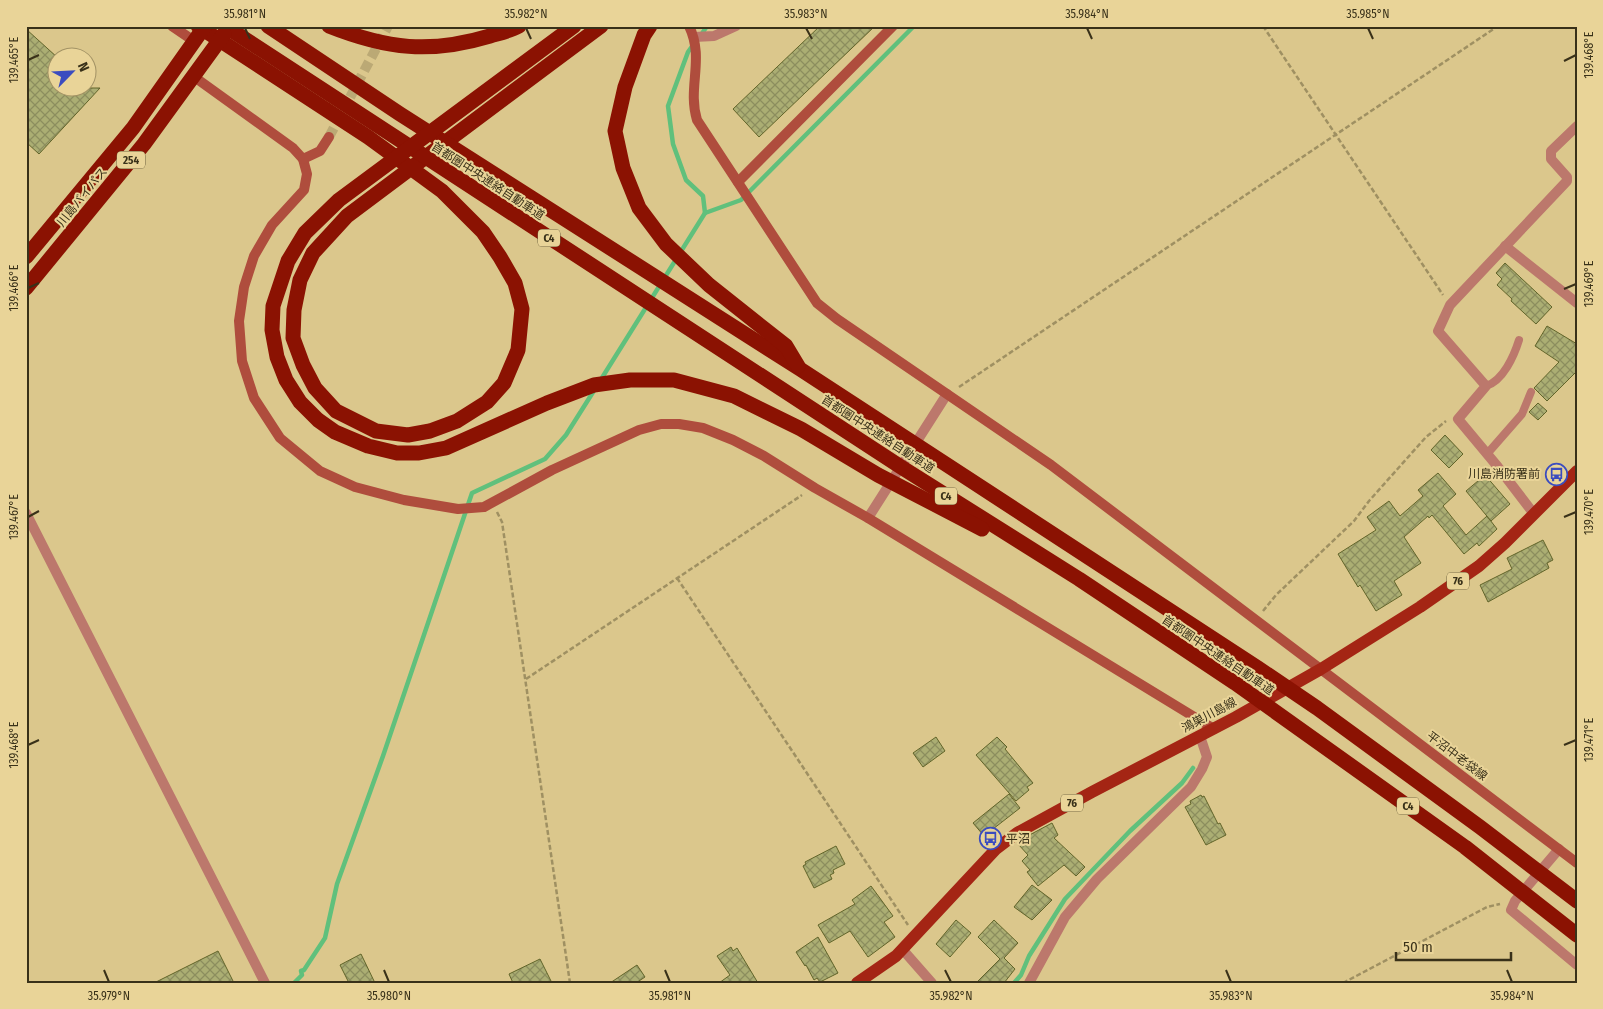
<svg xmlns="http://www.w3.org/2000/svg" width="1603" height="1009" font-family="'Fira Sans Condensed','Noto Sans JP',sans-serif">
<defs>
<pattern id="building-cross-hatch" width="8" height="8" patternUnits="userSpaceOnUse" patternTransform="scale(1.25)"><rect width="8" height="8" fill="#abae73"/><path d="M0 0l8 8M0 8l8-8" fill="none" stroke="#8c8e5e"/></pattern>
</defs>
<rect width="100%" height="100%" fill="#dbc78c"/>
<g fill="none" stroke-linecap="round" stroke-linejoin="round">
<g stroke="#60c07c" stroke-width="4.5">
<polyline points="701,35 707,26"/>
<polyline points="693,45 688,52 668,106 673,144 686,180 703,196 705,213"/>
<polyline points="600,381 705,213 741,200 914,26"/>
<polyline points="294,983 302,975 301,971 304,970 325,938 337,884 383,756 472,493 545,459 566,435 595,389"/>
<polyline points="1014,983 1021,975 1029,956 1065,899 1130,831 1182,783 1193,768"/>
</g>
</g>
<g fill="url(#building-cross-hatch)" stroke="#62652a">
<polygon points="820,26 875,26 759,137 733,109"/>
<polygon points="26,29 58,58 58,88 100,88 39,154 26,142"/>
<polygon points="1505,263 1552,307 1536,324 1511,301 1512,299 1497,285 1502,279 1496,273"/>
<polygon points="1547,326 1577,344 1577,371 1547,401 1534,388 1559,362 1535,346"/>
<polygon points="1538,403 1547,411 1538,420 1529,412"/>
<polygon points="1445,435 1463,454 1449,468 1431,450"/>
<polygon points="1438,473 1456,494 1443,506 1466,535 1487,516 1497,529 1479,546 1477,543 1464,554 1432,515 1429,518 1428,516 1404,537 1421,563 1394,581 1402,595 1376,611 1360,585 1358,587 1338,554 1376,530 1367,517 1389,501 1400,516 1423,496 1418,490"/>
<polygon points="1485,475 1510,504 1491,521 1466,491"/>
<polygon points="1543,540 1553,560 1547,563 1549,568 1488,602 1480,585 1512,569 1507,558"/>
<polygon points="936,737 945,751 923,767 913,753"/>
<polygon points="997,737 1007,747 1005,749 1033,783 1027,787 1029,790 1016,801 976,755"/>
<polygon points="1009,794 1020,808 984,836 973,823"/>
<polygon points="1201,795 1202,797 1204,796 1218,824 1220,823 1226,835 1206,845 1185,807 1191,804 1190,801"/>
<polygon points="1052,823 1058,835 1054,838 1085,867 1076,876 1064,865 1038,886 1027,872 1030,870 1022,861 1028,855 1018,844 1022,839"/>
<polygon points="836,846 845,864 833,870 834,873 830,875 832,879 814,888 803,866 806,864 805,862"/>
<polygon points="1032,885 1052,900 1032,920 1014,907"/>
<polygon points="871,886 893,916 884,922 895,937 868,957 850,931 829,943 818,925 855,904 852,900"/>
<polygon points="956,920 971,933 950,957 936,944"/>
<polygon points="994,920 1018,943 1004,958 1015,969 1004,983 976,983 1000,959 978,937"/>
<polygon points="818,937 838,973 820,982 817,978 814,980 806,965 805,966 796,952"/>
<polygon points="731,947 733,951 737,948 758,983 719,983 730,975 717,956"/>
<polygon points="218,951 234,983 154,983"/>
<polygon points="361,954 375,983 349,983 340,965"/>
<polygon points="540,959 552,983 513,983 509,974"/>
<polygon points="637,965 645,977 636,983 610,983"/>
</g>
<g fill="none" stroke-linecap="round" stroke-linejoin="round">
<polyline stroke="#bba975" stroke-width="10" stroke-dasharray="10 5" stroke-linecap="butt" points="329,137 388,26"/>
<g stroke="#9f9062" stroke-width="2.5" stroke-dasharray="5 2.5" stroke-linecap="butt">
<polyline points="1263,26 1443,295"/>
<polyline points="959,387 1498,26"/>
<polyline points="497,512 502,522 570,983"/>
<polyline points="677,578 908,925"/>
<polyline points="1263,611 1276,595 1354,521 1369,501 1426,437 1446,421"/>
<polyline points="526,679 802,495"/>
<polyline points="1343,983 1487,907 1500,904"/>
</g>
<g stroke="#bc786c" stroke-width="8">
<path d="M1486,386C1503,381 1514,356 1519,340"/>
<polyline points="1487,454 1522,414 1531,392"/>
</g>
<g stroke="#bc786c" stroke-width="10">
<polyline points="694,37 714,36 736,26"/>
<polyline points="1505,246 1577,303"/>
<polyline points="26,513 265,983"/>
<polyline points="1534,514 1498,467 1458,419 1486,386 1438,331 1450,305 1567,181 1567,177 1551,159 1551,151 1577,126"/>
<polyline points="868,518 947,394"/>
<polyline points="1559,849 1515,901 1511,910 1577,965"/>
<polyline points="903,950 932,983"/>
<polyline points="1029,983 1065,917 1097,879 1191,787 1202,769 1207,757 1200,736"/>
</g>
<g stroke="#af4d3d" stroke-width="10">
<polyline points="172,26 194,41"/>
<path d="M689,26C705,59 687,87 697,120L817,303L837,319L1051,465L1577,863"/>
<polyline points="193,76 293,148 303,159 307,174 304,190 272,225 254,256 244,287 239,321 242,361 254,398 280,438 320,471 355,487 404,500 458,509 484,507 552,470 639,430 661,424 679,424 703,428 733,440 764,456 815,488 868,518 1214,729"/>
<polyline points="303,159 320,151 329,137"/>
<polyline points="738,182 893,26"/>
</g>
<polyline stroke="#a42514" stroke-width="12" points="857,983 896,956 996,849 1017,833 1092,792 1236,717 1321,669 1420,607 1479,566 1505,543 1577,471"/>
<g stroke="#8b1202" stroke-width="15">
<polyline points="198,26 368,137 416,172 442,191 483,232 500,257 515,283 522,309 518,350 504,383 487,402 457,421 430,431 408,435 376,431 336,411 315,388 303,365 293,338 294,310 300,280 313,253 347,216 542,70 601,26"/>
<polyline points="225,26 901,467 1079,579 1235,683 1465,847 1577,935"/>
<polyline points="268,26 400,114 800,369 1258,668 1317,708 1480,827 1577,901"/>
<path d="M329,26C387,49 430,54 490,36C500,33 510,31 519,26"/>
<polyline points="574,26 339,200 305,233 288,261 273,306 272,330 277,357 286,380 300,402 318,420 335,432 368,446 397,453 419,453 446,448 547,403 594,385 630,380 674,380 734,396 801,429 878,475 982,529"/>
<polyline points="650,26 644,35 625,87 615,131 623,168 639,208 666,244 709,285 786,346 798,366"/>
<polyline points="26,257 133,128 205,26"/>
<polyline points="26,288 144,144 224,34"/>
</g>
</g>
<path fill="none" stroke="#393119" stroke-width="2" d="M245,28L250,39M526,28L531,39M806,28L812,39M1087,28L1092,39M1368,28L1373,39M28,60L39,55M1564,61L1576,55M28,288L39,283M1564,289L1576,284M28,517L39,511M1564,517L1576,512M28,745L39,740M1564,745L1576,740M104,970L109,982M384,970L389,982M665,970L670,982M945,970L951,982M1226,970L1231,982M1507,970L1512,982"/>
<defs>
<symbol id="bus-ring" viewBox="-11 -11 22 22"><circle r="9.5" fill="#e9d498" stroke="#3b4cbf" stroke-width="1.5"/><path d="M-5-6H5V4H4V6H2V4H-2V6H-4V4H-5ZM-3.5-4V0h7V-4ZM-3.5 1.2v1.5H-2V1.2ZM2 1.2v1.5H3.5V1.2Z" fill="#3b4cbf"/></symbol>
</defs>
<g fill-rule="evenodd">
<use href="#bus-ring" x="1544" y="462" width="25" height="25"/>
<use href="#bus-ring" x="978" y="826" width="25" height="25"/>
</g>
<g text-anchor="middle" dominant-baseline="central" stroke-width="4" stroke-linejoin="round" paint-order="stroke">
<g fill="#e9d498" stroke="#6e623f" stroke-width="1">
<rect x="117" y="151.5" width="28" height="17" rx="4"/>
<rect x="538" y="229.5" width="22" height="17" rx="4"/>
<rect x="935" y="487.5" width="22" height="17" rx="4"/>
<rect x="1447" y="572.5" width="22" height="17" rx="4"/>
<rect x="1061" y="794.5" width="22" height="17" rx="4"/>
<rect x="1397" y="797.5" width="22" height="17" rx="4"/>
</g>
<g font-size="11" font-weight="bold" fill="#393119">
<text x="131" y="160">254</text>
<text x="549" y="238">C4</text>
<text x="946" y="496">C4</text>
<text x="1458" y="581">76</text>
<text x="1072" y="803">76</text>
<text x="1408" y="806">C4</text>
</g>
<g font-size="12" fill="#393119" stroke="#e9d498">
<text transform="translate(488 181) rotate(33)">首都圏中央連絡自動車道</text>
<text transform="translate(82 197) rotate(-51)">川島バイパス</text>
<text transform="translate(878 434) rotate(33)">首都圏中央連絡自動車道</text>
<text transform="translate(1218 655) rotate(34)">首都圏中央連絡自動車道</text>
<text transform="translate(1209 715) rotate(-28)">鴻巣川島線</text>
<text transform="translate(1457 756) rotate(37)">平沼中老袋線</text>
</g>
<g font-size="12" fill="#393119" stroke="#e9d498" text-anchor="end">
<text x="1540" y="474">川島消防署前</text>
<text x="1006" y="839" text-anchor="start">平沼</text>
</g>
</g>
<rect width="1603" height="1009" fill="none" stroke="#e9d498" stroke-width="55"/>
<g transform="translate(72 72) rotate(66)"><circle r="24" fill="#e9d498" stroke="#a39365"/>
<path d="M0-4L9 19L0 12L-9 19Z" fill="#3b4cbf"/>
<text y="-8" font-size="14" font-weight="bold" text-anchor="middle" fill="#393119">N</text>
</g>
<path d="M1396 952v8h115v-8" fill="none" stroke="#393119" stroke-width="2.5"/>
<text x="1403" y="952" font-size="15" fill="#393119" stroke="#e9d498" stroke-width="4" paint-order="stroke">50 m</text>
<rect x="28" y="28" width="1548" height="954" fill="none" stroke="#393119" stroke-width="2"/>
<g font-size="12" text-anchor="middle" fill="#393119">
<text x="245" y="18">35.981°N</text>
<text x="526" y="18">35.982°N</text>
<text x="806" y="18">35.983°N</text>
<text x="1087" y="18">35.984°N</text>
<text x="1368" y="18">35.985°N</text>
<text transform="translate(1589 55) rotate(-90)" y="4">139.468°E</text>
<text transform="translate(14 60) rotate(-90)" y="4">139.465°E</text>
<text transform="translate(1589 284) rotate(-90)" y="4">139.469°E</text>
<text transform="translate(14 288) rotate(-90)" y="4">139.466°E</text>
<text transform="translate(1589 512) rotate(-90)" y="4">139.470°E</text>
<text transform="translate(14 517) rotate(-90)" y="4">139.467°E</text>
<text transform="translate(1589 740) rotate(-90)" y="4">139.471°E</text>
<text transform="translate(14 745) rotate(-90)" y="4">139.468°E</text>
<text x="109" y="1000">35.979°N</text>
<text x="389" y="1000">35.980°N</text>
<text x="670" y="1000">35.981°N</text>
<text x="951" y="1000">35.982°N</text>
<text x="1231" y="1000">35.983°N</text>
<text x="1512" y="1000">35.984°N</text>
</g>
</svg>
